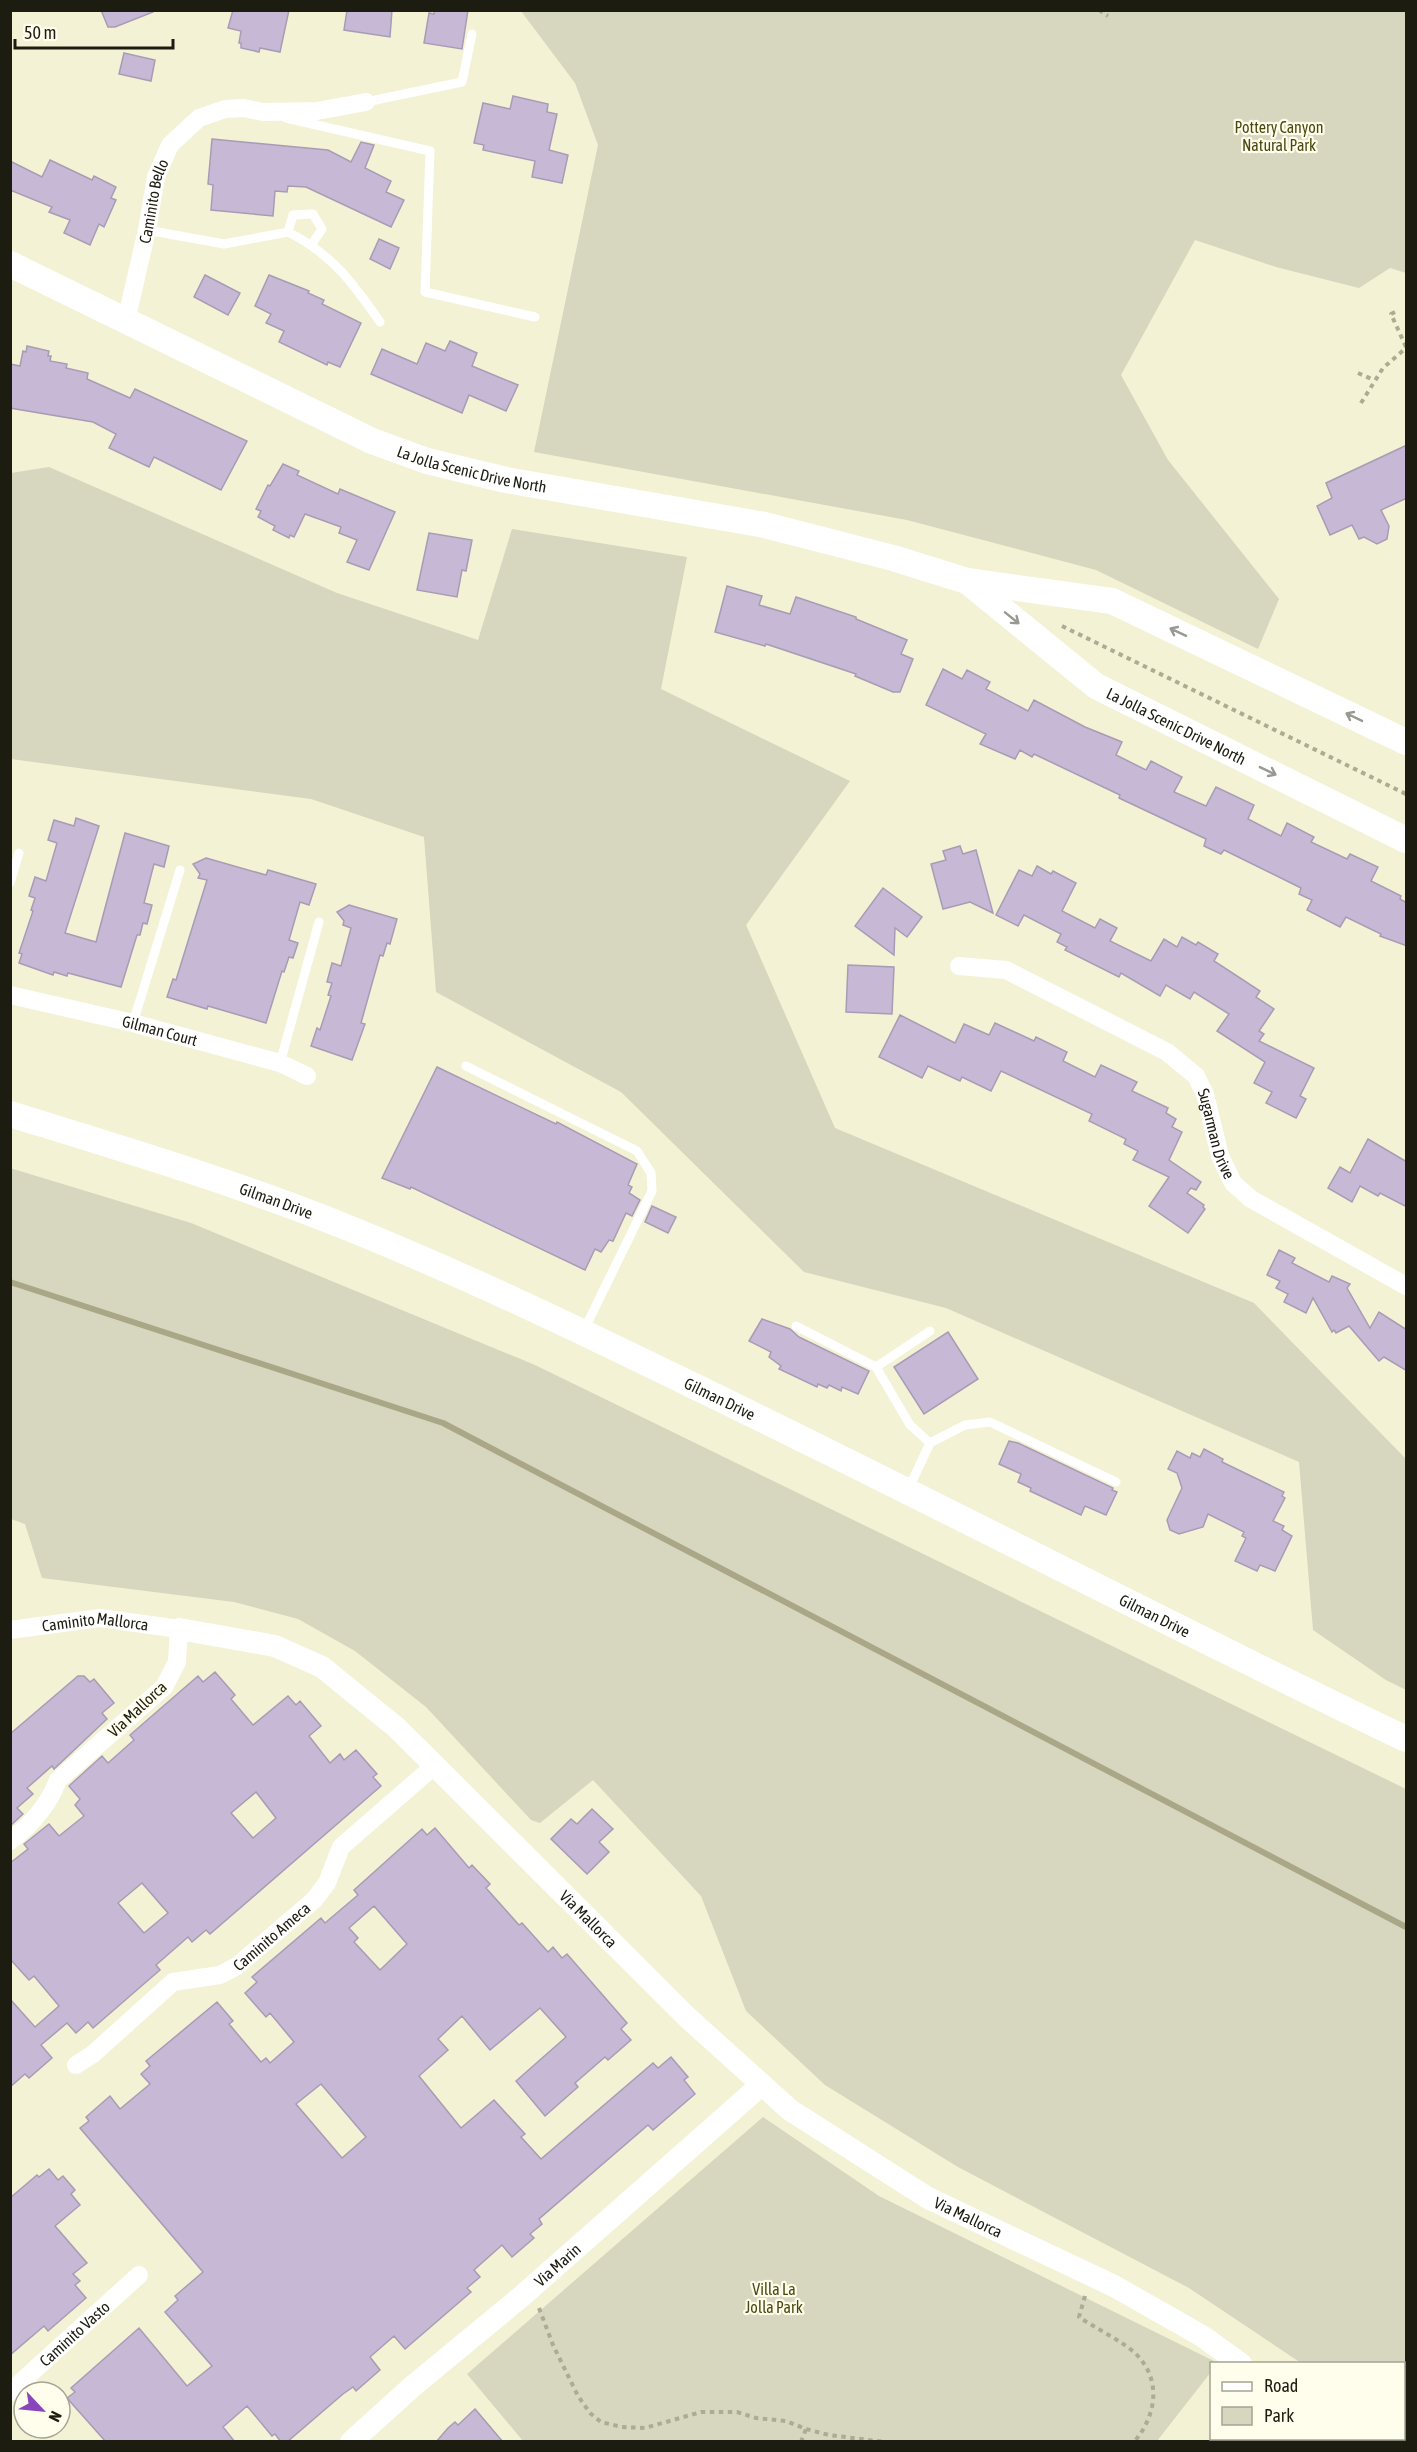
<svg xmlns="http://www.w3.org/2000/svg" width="1417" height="2452" font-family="'Asap Condensed',sans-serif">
<rect width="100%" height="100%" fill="#f3f2d5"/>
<g fill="#d7d6be">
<polygon points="521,11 1406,11 1406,273 1390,268 1359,288 1276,267 1195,240 1121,375 1168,460 1279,599 1258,649 1096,570 907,520 534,452 598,145 575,83"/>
<polygon points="49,467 337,593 478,640 512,529 687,557 661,689 850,781 746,925 835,1128 1254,1303 1406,1459 1406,1690 1386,1680 1313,1630 1299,1462 946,1308 804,1272 621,1092 436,992 424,837 311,799 11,759 11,473"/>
<polygon points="10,1168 191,1223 535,1365 1406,1789 1406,2441 1395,2441 1392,2439 1404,2438 1404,2364 1301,2363 1189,2288 958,2167 825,2085 746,2011 701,1896 593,1780 540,1823 531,1820 426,1707 355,1651 298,1619 234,1602 42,1578 25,1524 11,1519"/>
<polygon points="763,2117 879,2196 1218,2363 1212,2364 1211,2372 1157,2441 523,2441 467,2374"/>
</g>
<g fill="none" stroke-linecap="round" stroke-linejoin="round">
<polyline stroke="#a9a787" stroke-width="6" points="10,1282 443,1423 1406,1927"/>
</g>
<g fill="#c7b8d6" stroke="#a89cb5" stroke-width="1.5" fill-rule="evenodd">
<polygon points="101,10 153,10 153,12 115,27 108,27"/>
<polygon points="233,10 289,10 280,52 260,48 259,52 241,48 241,43 239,43 241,31 228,28"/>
<polygon points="347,10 392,10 390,37 344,30"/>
<polygon points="434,10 468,10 462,49 424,43 429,13 434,14"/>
<polygon points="124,53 155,60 151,81 119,74"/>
<polygon points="513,96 548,104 547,112 557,114 549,150 568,155 562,183 532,177 535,161 483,150 484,145 474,143 483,103 510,109"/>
<polygon points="212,139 328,150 351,162 361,142 374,145 365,168 391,181 386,192 404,200 391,227 306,187 288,186 287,192 275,191 273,216 211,210 213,185 208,184"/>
<polygon points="50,160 92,180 94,176 116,187 111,198 116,200 104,227 99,224 90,245 64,233 70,220 49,212 52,207 10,190 10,161 42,177"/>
<polygon points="379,239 399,248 390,269 370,259"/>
<polygon points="205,275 240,293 228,315 194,297"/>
<polygon points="269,275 309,291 308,293 324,300 322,304 361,323 340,367 328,362 327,365 279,342 284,331 266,323 271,314 255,306"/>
<polygon points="450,341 477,353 472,366 518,385 506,411 469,395 462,413 371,374 382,349 417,364 426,343 445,351"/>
<polygon points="27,346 49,351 48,356 51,356 50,361 67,364 66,368 88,373 87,379 130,398 135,389 247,441 221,490 154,457 149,467 109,448 116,434 93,422 10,408 10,364 20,366 23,351 26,352"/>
<polygon points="1407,445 1407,498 1381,510 1389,526 1387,539 1377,544 1364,537 1359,539 1352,525 1330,535 1317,506 1332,498 1326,483"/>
<polygon points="283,464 299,471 297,475 338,494 340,489 395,512 369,570 347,562 357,540 339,533 341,527 305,514 294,537 290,535 289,538 273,530 275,526 258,517 261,511 256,509 268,485 270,486"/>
<polygon points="429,533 472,540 466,571 462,570 457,597 417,590"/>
<polygon points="727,586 762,596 759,605 790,614 796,597 856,617 856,619 907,640 901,654 913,659 900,692 893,692 855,676 856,674 766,644 765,646 715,632"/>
<polygon points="943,669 962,679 967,670 990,682 986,689 1028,711 1034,700 1085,727 1122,742 1116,755 1146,770 1151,761 1182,777 1174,792 1206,806 1216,787 1254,805 1248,819 1281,836 1287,823 1314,837 1311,842 1347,859 1350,854 1378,867 1371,881 1401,896 1400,899 1407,903 1407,946 1380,936 1381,934 1346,917 1340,927 1307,910 1312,900 1299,894 1301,888 1224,850 1221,854 1204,846 1206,839 1119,798 1120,795 1034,754 1032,757 1020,750 1015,759 980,744 986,734 926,705"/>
<polygon points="76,818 99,826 65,933 96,942 125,833 169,846 164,867 154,864 144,903 152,905 147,924 143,923 140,935 137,935 121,987 68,973 67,976 54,972 53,975 19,963 22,954 19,953 33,911 31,910 35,898 29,896 35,877 46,881 57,843 48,840 54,820 74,826"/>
<polygon points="960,846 963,854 976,850 993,913 970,902 943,909 931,864 946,860 943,851"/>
<polygon points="206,858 266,875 268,870 316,884 309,905 300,902 289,940 298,943 293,958 289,957 284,972 282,971 266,1023 208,1006 207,1009 167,997 173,979 176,980 207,880 198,878 200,874 193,864"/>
<polygon points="1037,866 1051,874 1053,871 1076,883 1062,911 1095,928 1100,919 1117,928 1110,941 1151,961 1164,939 1177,947 1182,937 1196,945 1198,942 1218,954 1214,961 1260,991 1256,997 1274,1009 1259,1031 1264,1034 1259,1041 1314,1068 1300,1096 1306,1099 1296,1118 1266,1103 1272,1092 1254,1083 1265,1062 1217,1031 1229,1014 1194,992 1190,999 1166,985 1160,996 1121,973 1119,977 1065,950 1067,947 1057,942 1061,934 1024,915 1018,926 996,915 1019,870 1032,876"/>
<polygon points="883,888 922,917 907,937 895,928 894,955 855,926"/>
<polygon points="349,905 397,919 390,944 387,943 383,956 380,955 361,1023 365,1024 352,1060 311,1046 317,1028 320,1030 331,996 328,995 332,983 327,982 332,963 341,966 351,928 343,925 344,921 337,912"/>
<polygon points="848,965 894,967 892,1014 846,1012"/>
<polygon points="900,1015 955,1043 964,1024 989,1035 995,1023 1034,1041 1036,1037 1067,1052 1063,1061 1095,1077 1101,1065 1137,1082 1132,1091 1168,1108 1166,1113 1176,1119 1172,1127 1182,1132 1169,1160 1201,1182 1196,1190 1191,1188 1187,1193 1204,1205 1203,1207 1205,1209 1188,1233 1149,1206 1169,1177 1133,1160 1138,1151 1124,1144 1126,1139 1089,1121 1092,1114 1001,1071 991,1091 962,1077 960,1081 928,1066 922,1078 879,1057"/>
<polygon points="437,1067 556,1124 557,1122 637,1164 628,1185 632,1187 629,1193 640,1200 632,1216 626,1213 613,1241 609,1240 601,1252 595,1249 585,1270 411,1187 410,1189 382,1178"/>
<polygon points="1368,1139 1407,1162 1407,1207 1380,1193 1378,1196 1360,1186 1352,1202 1328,1188 1340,1167 1350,1173"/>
<polygon points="652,1206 676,1217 668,1233 645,1222"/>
<polygon points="1279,1250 1295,1258 1292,1263 1329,1282 1332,1276 1350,1284 1347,1288 1370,1328 1379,1312 1407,1330 1407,1371 1384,1357 1379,1361 1349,1326 1336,1333 1334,1330 1332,1332 1313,1298 1306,1313 1284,1302 1288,1294 1276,1288 1280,1281 1267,1275"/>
<polygon points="762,1319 790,1329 799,1337 869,1371 858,1394 842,1387 841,1391 829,1385 827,1388 818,1384 817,1387 779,1369 781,1366 769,1357 771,1352 749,1341"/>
<polygon points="948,1332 978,1379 924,1414 894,1367"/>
<polygon points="1009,1441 1018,1443 1113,1488 1112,1490 1117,1492 1106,1515 1085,1506 1081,1515 1030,1491 1031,1488 1018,1482 1021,1474 999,1464"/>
<polygon points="1204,1449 1223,1459 1222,1462 1284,1492 1282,1496 1285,1498 1273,1521 1284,1526 1282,1530 1292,1536 1275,1571 1260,1565 1257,1571 1235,1561 1246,1538 1242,1536 1244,1532 1208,1514 1203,1527 1179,1534 1170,1530 1167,1520 1182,1488 1177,1473 1168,1469 1177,1451 1190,1458 1192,1453 1200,1457"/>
<path d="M215,1672L235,1695L231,1699L253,1725L288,1696L296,1705L300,1701L321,1726L309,1736L330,1763L340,1754L344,1760L356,1750L377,1774L373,1777L381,1786L210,1934L206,1930L192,1942L188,1937L156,1965L160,1970L93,2028L88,2022L76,2033L67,2023L41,2045L52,2058L29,2078L25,2074L10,2087V1999L35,2027L59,2006L34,1976L29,1980L10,1959V1863L28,1849L24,1844L49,1824L59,1836L84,1816L75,1805L80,1799L69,1786L102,1756L108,1763L134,1740L130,1735L198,1676L203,1682ZM256,1792L276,1818L253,1838L231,1813ZM142,1883L168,1913L144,1933L118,1903Z"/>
<polygon points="78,1676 84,1676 90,1682 94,1679 114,1703 102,1713 107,1719 54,1769 52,1766 27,1788 33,1794 17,1808 23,1814 10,1826 10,1734"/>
<polygon points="592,1809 613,1829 599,1842 609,1852 587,1874 551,1839 571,1819 577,1824"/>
<path d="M435,1828L469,1868L472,1865L490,1884L486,1888L519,1925L522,1923L548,1952L553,1947L562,1958L567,1954L627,2023L621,2029L631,2040L608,2060L605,2057L575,2083L578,2087L545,2116L516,2081L566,2037L540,2008L490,2050L462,2016L438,2039L448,2050L419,2076L461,2128L494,2100L525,2134L521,2137L541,2159L653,2063L658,2068L671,2057L688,2077L684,2080L695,2094L653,2130L648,2125L539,2219L542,2224L530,2234L534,2238L512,2257L502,2245L474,2270L480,2277L467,2288L471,2292L405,2349L394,2336L370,2357L380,2370L356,2391L353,2387L343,2394L287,2442H281L275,2434L272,2436L247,2406L223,2427L235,2442H106L67,2398L75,2392L71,2388L139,2328L187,2386L212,2366L165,2312L178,2300L175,2296L203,2272L80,2128L89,2121L86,2117L110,2096L120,2109L150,2084L141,2074L150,2066L146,2061L217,2002L233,2021L229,2024L261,2062L266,2058L270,2063L294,2042L270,2013L266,2017L245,1993L257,1982L252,1977L321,1918L325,1923L358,1895L354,1890L422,1829L427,1835ZM374,1906L407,1944L380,1970L354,1942L358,1938L349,1928ZM321,2084L366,2137L342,2158L296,2104Z"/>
<polygon points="49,2169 58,2180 63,2176 75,2190 71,2194 80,2205 55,2226 87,2263 73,2274 80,2281 75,2285 86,2298 48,2331 44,2326 10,2355 10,2198 37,2175 39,2177"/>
<polygon points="475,2409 503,2442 436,2442 448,2428 455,2422 458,2425"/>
</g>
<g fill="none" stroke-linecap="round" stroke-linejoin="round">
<g stroke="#acab94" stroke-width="4" stroke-dasharray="4.5 4.5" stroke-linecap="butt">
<polyline points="1099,10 1108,16"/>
<polyline points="1395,312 1391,314 1406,347"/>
<polyline points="1358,373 1374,380"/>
<polyline points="1361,403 1383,368 1406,348"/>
<polyline points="1062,626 1406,794"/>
<path d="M1085,2296L1079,2317C1095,2328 1122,2341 1135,2353C1162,2379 1157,2415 1134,2442"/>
<polyline points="539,2308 553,2345 578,2396 590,2413 601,2422 622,2427 645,2428 701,2412 737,2412 756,2418 786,2421 806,2429 829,2435 885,2442"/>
<polyline points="801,2442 806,2429"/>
</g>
<g stroke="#fff" stroke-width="9">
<polyline points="366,102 462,82 472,34"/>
<polyline points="286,118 430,151 425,292 535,317"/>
<polyline points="147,230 224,244 288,232 293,215 313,214 322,229 312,244"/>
<path d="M288,232C332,254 353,283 380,322"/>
<polyline points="10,883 19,853"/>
<polyline points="133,1023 180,870"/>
<polyline points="280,1063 319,922"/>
<polyline points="466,1066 637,1151 651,1173 652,1191 584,1330"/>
<polyline points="796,1326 876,1367 910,1425 930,1443"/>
<polyline points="876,1367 930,1331"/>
<polyline points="908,1490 930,1443 965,1425 990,1422 1116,1482"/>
</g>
<g stroke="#fff" stroke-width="18">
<path id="s1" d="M126,321L147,230L156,177L170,145L199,118L225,109L244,108L263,112L317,111L366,102"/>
<path id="s2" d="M959,966L1006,970L1167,1052L1196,1076L1205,1094L1220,1156L1233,1183L1251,1199L1406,1286"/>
<path id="s3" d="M10,995L133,1023L280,1063L307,1076"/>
<path id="s4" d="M10,1630L100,1618L179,1629L177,1662L164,1687L58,1780C49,1804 31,1825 10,1841"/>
<path id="s5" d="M76,2065L93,2054L173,1982L220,1975L237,1966L314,1900L327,1883L341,1847L434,1766"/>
<path id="s6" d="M10,2392L139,2275"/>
</g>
<g stroke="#fff" stroke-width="22">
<path id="s7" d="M179,1629L275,1646L322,1667L397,1728L688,2018L790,2110L928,2198L1114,2286L1202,2336L1241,2364"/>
<polyline points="1335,2438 1338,2442"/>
<path id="s8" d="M351,2442L413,2386L522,2296L760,2086"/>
</g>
<g stroke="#fff" stroke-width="26">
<path id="s9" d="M10,264L372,441L427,461L506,480L765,525L893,558L967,581L1112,601L1406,742"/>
<path id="s10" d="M967,581L1096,686L1406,840"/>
<path id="s11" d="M10,1114C123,1149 237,1183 346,1227C465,1275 581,1331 696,1387C934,1502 1168,1625 1406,1739"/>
</g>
</g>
<defs><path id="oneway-shaft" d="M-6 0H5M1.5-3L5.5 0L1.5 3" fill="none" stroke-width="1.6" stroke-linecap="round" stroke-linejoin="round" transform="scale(1.5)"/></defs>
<g stroke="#999994">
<use href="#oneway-shaft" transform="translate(1012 618) rotate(39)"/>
<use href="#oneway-shaft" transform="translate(1178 632) rotate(-155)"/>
<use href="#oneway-shaft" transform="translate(1354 717) rotate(-154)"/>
<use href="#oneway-shaft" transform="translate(1268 771) rotate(26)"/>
</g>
<g text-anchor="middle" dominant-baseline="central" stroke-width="4.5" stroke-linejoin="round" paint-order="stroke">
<g font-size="16" fill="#4b470f" stroke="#fffeed">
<text x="1279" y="127">Pottery Canyon<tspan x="1279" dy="18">Natural Park</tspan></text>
<text x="774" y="2289">Villa La<tspan x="774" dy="18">Jolla Park</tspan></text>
</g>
<g font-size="16" fill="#1c1c11" stroke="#fffeed">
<text stroke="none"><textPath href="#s1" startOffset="123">Caminito Bello</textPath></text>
<text stroke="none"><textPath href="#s9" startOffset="507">La Jolla Scenic Drive North</textPath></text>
<text stroke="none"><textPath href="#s10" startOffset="256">La Jolla Scenic Drive North</textPath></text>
<text stroke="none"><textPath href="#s3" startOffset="154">Gilman Court</textPath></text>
<text stroke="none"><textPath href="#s2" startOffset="327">Sugarman Drive</textPath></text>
<text stroke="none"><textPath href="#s11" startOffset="280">Gilman Drive</textPath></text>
<text stroke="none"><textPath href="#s11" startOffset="766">Gilman Drive</textPath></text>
<text stroke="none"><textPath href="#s11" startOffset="1252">Gilman Drive</textPath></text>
<text stroke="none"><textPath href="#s4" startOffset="86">Caminito Mallorca</textPath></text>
<text transform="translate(137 1709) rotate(-43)">Via Mallorca</text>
<text stroke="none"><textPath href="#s7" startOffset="516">Via Mallorca</textPath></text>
<text stroke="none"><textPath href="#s5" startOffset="240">Caminito Ameca</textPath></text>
<text stroke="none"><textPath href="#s7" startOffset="1002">Via Mallorca</textPath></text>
<text stroke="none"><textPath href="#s8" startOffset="272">Via Marin</textPath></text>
<text stroke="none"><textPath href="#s6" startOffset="87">Caminito Vasto</textPath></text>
</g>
</g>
<rect width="1417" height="2452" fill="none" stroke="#1c1c11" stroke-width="24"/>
<rect x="1210" y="2362" width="195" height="78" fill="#fffeed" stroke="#a4a495" stroke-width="1.5"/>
<rect x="1222" y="2382" width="30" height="9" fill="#ffffff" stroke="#a4a495" stroke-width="1.5"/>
<text x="1264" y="2392" font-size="18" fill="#1c1c11">Road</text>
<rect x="1222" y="2407" width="30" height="18" fill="#d7d6be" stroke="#a4a495" stroke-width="1.5"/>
<text x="1264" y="2422" font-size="18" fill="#1c1c11">Park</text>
<g transform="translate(42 2410) rotate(116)"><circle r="28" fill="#fffeed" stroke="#a4a495" stroke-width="1.5"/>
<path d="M0-4.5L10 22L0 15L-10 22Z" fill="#8846ba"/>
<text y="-9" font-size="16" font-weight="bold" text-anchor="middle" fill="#1c1c11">N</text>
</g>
<path d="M15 39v9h158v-9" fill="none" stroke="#1c1c11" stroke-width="3"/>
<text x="24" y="39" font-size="18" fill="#1c1c11" stroke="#fffeed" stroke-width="4.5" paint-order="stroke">50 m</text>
</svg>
